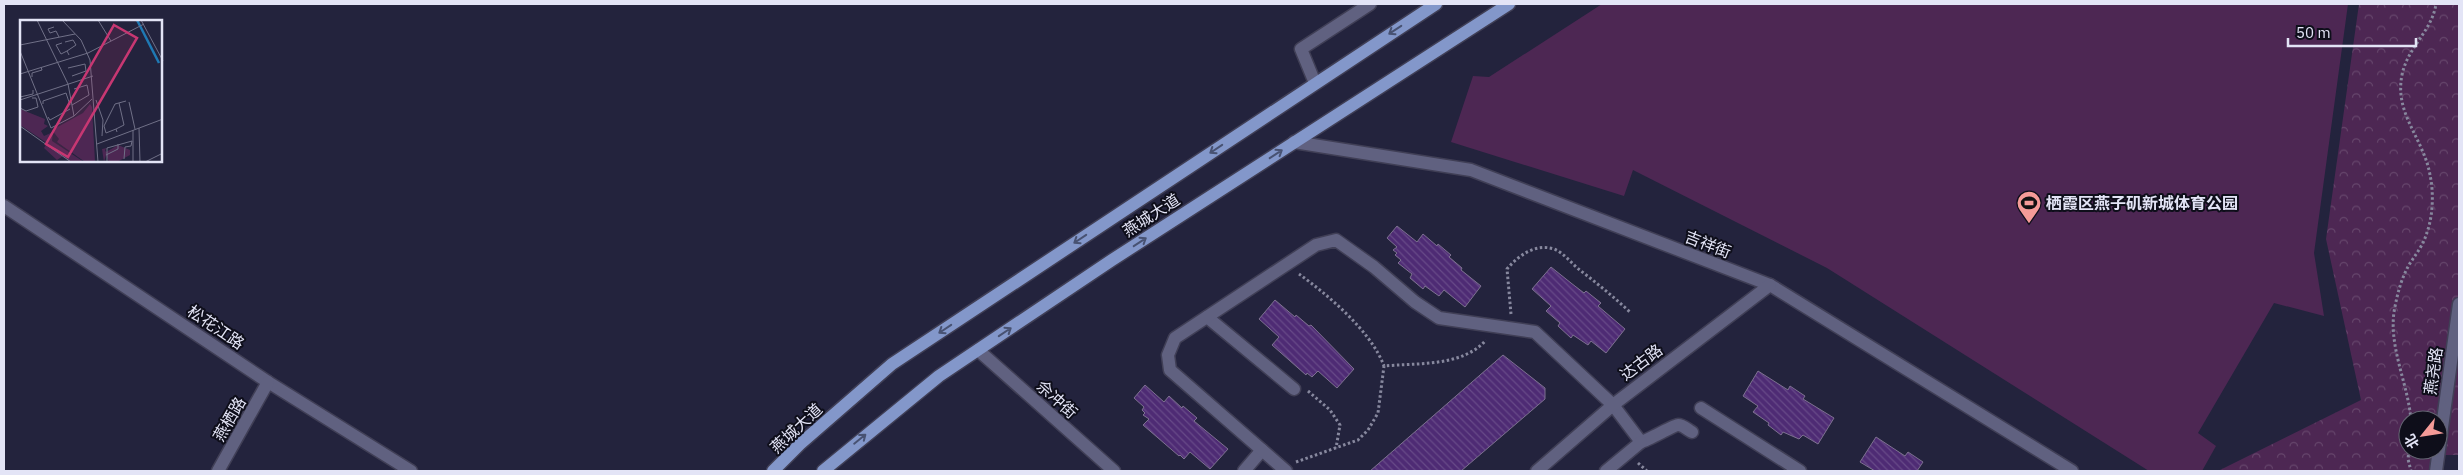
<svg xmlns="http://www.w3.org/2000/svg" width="2463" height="475" font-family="'IBM Plex Sans','Noto Sans SC',sans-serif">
<defs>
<pattern id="park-crowns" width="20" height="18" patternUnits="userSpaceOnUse" patternTransform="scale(1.25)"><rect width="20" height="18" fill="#4d2753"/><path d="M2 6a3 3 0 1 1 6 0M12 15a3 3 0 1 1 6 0" fill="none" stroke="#66466c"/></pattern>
<pattern id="building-back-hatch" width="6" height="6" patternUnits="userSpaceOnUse" patternTransform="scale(1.25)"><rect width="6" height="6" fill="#4e2b74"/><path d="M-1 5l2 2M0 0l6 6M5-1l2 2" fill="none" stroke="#674a88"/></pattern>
</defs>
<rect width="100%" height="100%" fill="#23233d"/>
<path fill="url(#park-crowns)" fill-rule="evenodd" d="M2359,4H2459V455H2434L2432,471H2218L2361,400L2326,239ZM2408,420H2438V450H2408Z"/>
<polygon fill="#4d2753" points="1602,4 2348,4 2314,253 2324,316 2274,303 2198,433 2216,446 2202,471 2149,471 1827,268 1633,170 1624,196 1451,142 1473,76 1489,77"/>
<g fill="url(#building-back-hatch)" stroke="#7d7190">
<polygon points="1397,226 1417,242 1423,234 1437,246 1438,244 1451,255 1449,257 1462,268 1461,270 1481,286 1465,307 1444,290 1439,296 1425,286 1423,289 1410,278 1412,274 1398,263 1401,260 1395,255 1397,253 1393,250 1397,247 1387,238"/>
<polygon points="1551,267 1571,283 1584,293 1586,291 1601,303 1598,306 1625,329 1606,353 1591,341 1588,345 1573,335 1571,338 1558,326 1560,323 1546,311 1551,306 1532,289"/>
<polygon points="1275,300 1295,317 1296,315 1309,326 1311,325 1354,369 1337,388 1318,371 1312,377 1307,373 1306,375 1272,345 1279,337 1259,319"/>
<polygon points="1503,355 1545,388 1545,399 1461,471 1370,471"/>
<polygon points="1758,371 1788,390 1790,386 1805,396 1803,399 1834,418 1818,444 1803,435 1799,439 1783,432 1781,435 1768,425 1769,423 1753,412 1758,406 1743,396"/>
<polygon points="1145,385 1164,402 1169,396 1182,408 1183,406 1197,418 1194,421 1228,449 1210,469 1190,452 1184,459 1180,455 1179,456 1143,425 1149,419 1143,415 1145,413 1142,410 1144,407 1134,398"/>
<polygon points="1876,437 1905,456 1908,452 1923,462 1917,471 1875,471 1860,462"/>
</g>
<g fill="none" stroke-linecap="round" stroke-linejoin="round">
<defs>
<g id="minor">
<polyline points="1315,83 1301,49 1370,4"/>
<polyline points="1294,142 1471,170 1770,285 2072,471"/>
<polyline points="4,206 268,382 411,471"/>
<polyline points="1207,317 1294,389"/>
<polyline points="978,350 1114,471"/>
<polyline points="1701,408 1800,471"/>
<polyline points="218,471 268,382"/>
<polyline points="1244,471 1262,450"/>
<path d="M1286,471L1170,370L1168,355L1175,338L1316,245L1336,240L1374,267L1415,302L1439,318L1535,332L1613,405L1641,442C1649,440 1674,425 1678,425C1683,425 1688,430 1692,432"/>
<polyline points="1537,471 1613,405 1770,285"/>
<polyline points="1606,471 1641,442"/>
<polyline points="2436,471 2459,304"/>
</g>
<g id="major">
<polyline points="773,471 800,444 892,364 1436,4"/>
<polyline points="823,471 939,376 1112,260 1509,4"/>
</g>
</defs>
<use href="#minor" stroke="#403f56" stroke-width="15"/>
<use href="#major" stroke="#403f56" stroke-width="15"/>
<g stroke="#87889e" stroke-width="3" stroke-dasharray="2.5 2.5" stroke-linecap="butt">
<path d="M1299,274C1328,295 1371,331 1384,366"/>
<path d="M1511,314L1507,269C1518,256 1535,243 1554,249C1564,253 1572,264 1581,271C1598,284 1615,298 1631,313"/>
<polyline points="1308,391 1330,410 1340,425 1336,448"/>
<path d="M2411,420C2408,384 2389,348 2394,312C2397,295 2401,279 2409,265C2415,255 2423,246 2426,235C2433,218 2434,193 2430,175C2424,139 2394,114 2402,75C2407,48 2432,31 2436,4"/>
<polyline points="2409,450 2408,459 2411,471"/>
<path d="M1296,462L1358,440L1368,430L1378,413L1384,366C1415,363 1463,367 1486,340"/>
<polyline points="1638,463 1647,471"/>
</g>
<use href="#minor" stroke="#606180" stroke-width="12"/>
<use href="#major" stroke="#8397ca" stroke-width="12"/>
</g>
<defs><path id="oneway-shaft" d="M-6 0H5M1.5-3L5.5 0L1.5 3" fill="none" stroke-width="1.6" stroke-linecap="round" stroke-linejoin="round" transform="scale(1.25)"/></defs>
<g stroke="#485272">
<use href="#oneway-shaft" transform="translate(1395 30) rotate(147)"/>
<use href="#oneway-shaft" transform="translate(1216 149) rotate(146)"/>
<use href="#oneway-shaft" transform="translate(1276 154) rotate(-33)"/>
<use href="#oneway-shaft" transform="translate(1080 239) rotate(146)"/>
<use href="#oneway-shaft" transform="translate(1140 242) rotate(-33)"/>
<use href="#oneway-shaft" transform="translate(945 329) rotate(146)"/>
<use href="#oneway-shaft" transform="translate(1005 332) rotate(-34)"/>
<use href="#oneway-shaft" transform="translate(860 439) rotate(-39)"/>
</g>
<defs>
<symbol id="stadium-pin" viewBox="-11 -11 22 30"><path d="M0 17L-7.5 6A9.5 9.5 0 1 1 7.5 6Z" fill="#f59b98" stroke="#0e0e1a"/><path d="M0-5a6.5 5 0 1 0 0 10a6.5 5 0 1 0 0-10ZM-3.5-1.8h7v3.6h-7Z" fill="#111"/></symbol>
</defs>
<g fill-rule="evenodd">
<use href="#stadium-pin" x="2015" y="189" width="28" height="38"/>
</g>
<g text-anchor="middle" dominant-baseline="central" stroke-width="4" stroke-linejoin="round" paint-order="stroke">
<g font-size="16" font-weight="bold" fill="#e3e4f6" stroke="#0e0e1a" text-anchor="start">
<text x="2046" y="203">栖霞区燕子矶新城体育公园</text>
</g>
<g font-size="16" fill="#e3e4f6" stroke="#0e0e1a">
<text transform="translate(1151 215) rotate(-33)">燕城大道</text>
<text transform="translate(1708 244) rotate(21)">吉祥街</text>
<text transform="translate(216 327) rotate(34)">松花江路</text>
<text transform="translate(1641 362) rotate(-37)">达古路</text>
<text transform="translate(2433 371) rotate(-82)">燕尧路</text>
<text transform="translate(1057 399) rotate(42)">佘冲街</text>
<text transform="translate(229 419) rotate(-60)">燕栖路</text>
<text transform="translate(796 428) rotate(-43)">燕城大道</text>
</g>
</g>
<g transform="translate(20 20)">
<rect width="142" height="142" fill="#23233d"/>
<path d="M98,125L110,130V135L97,142H89L86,135L84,142L82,129L87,128L85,130L86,132Z" fill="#4d2753"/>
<path d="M0,89L25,99L24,104L28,106L21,111L24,116L33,112L32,121L64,142H51L43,136L37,140L24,128L27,123L0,105Z" fill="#4d2753"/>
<path d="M70,84L72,87L75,142H65L37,122L39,119L32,110L63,93Z" fill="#4d2753"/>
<path fill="none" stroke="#1f79b4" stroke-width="2.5" d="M117,0L139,43"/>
<path fill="none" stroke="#707087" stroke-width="1" d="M17,0L48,64L54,96M42,0L61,20L70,40L78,142M78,0L91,21M121,0L143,41M34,7L28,9L30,13L36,11L39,17M45,22L53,20L56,25L47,31M42,23L36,25L41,34L47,31L49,35M0,25L55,14M0,31L31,108L54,96L72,79M48,48L65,44L66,51L52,56M0,54L68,33L124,4M12,57V53L22,50L21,47M0,77L13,74V70M0,80L73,56M76,80L83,100L82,116M109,82L115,109M23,84V81L46,73L50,85M52,85L69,75L67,65L54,69M0,88L6,91L18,87L16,78H12M28,97L30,100L50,89M0,106L51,142M119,108L120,142M96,109L86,113L84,106L95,84L106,81M97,112L96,109L104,105L99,83M77,124L143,99M86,135L98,129V124M87,142V128L112,121L111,126L105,127L104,139M113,142V110M125,142L143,133"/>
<path fill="#c73772" fill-opacity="0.15" stroke="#c73772" stroke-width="2.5" d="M94,5L117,18L48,137L26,124Z"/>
<rect width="142" height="142" fill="none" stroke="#e3e4f6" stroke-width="2.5"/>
</g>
<rect width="2463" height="475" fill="none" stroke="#e3e4f6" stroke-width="10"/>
<g transform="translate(2423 435) rotate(240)"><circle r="24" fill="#0e0e1a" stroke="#636472"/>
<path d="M0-4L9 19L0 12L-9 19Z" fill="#f59b98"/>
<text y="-8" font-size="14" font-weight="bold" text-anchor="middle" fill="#e3e4f6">北</text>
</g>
<path d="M2288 38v8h128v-8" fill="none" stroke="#e3e4f6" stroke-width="2.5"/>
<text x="2296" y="38" font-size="15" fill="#e3e4f6" stroke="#0e0e1a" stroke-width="4" paint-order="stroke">50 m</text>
</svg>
